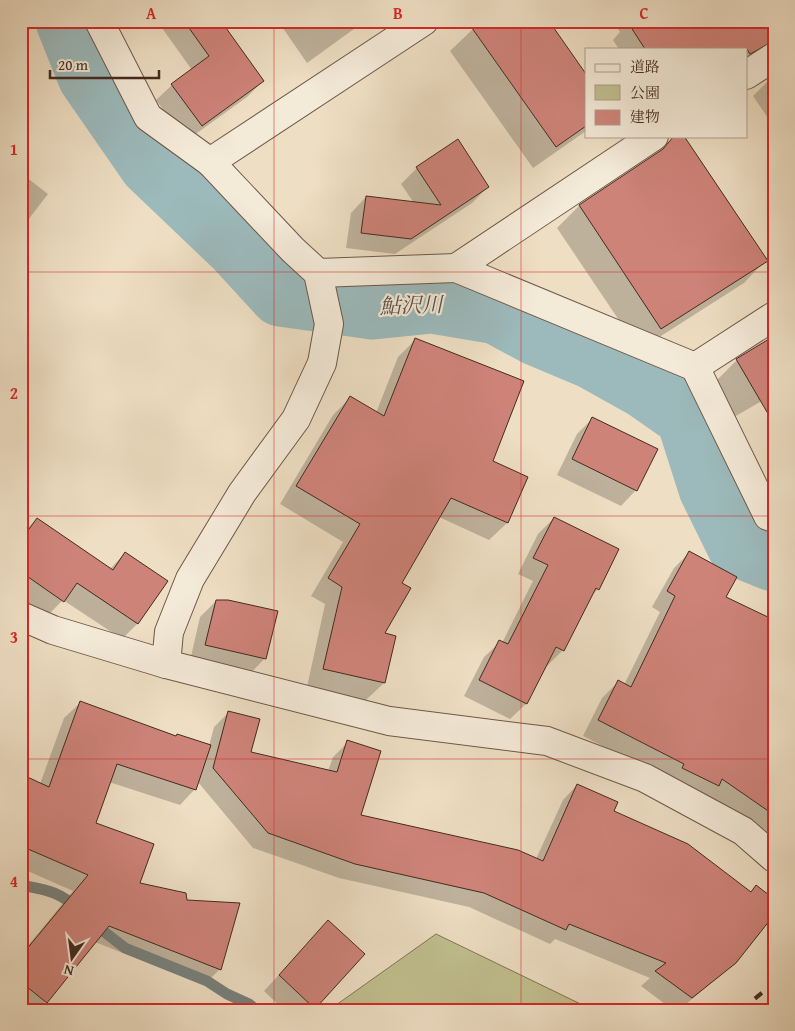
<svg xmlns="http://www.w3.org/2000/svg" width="795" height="1031" font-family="'Gentium Book Plus','Noto Serif JP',serif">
<rect width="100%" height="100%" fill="#eedec3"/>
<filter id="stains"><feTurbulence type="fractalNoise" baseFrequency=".004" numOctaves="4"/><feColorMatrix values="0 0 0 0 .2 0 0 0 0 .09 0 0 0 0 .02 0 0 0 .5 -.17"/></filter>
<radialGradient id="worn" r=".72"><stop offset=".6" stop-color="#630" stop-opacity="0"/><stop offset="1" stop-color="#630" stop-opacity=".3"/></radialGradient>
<polygon fill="#c1bf8e" stroke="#827556" points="436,934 593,1010 329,1010"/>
<g fill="#0003">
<polygon points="157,21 220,21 263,81 247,97 186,141 156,100 172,85 192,70"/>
<polygon points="278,21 365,21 307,63"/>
<polygon points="548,21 586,76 586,131 533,168 450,51 473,29"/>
<polygon points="613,21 774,21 774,71 746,62 746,49 619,49 613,40 620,32"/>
<polygon points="774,75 774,127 753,96"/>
<polygon points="677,136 766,260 744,283 639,350 557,228 579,206 655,156"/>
<polygon points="457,141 488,187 472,203 395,254 346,248 351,213 366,197 414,203 401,184 417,168"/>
<polygon points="21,173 48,194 21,229"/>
<polygon points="416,339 491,462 526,478 507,523 489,540 439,517 401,583 383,634 394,636 384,683 366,700 307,687 325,604 311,596 343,542 280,504 333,415 350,398 376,413 398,357"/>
<polygon points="774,339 774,394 734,417 714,383 737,360"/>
<polygon points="593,418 636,490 621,506 557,475 577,434"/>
<polygon points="554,518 598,589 590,597 563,650 547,666 546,665 526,704 510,719 464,696 484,657 500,642 502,643 533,581 518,574 538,534"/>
<polygon points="37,519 110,569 125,553 166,582 137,624 122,639 63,600 47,616 21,599 21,535"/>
<polygon points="689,553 725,597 774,621 774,827 766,836 708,796 702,801 669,780 583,736 602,698 618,682 624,685 660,612 652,607 674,568"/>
<polygon points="216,601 265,658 250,674 190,661 200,617"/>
<polygon points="80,703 175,737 209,746 214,727 229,712 249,753 328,771 333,757 348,742 359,816 536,859 563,800 577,785 612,811 736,962 679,1010 673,1010 641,986 650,978 555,939 550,944 469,907 339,878 253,848 198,782 195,789 180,805 109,782 94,823 138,884 186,902 220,969 204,985 95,942 38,1010 21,1010 21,954 73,891 21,868 21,776 40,784 64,718"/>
<polygon points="313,938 363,954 312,1010 284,1010 264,991"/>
</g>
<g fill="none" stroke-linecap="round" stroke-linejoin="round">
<g stroke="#78817d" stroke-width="11">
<path d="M21,885C46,890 59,891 78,909"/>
<polyline points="93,923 125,948 207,981 227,994 249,1004 256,1010"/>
</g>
<polyline stroke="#9cbabc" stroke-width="65" points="68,21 90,76 151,164 237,246 281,294 373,307 432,301 497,312 536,333 593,357 645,386 688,416 711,488 739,545 774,559"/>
</g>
<g fill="#ce8379" stroke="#432b1f">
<polygon points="184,21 221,21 264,81 202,126 171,84 209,56"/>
<polygon points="467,21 549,21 586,74 586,126 556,147"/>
<polygon points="627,21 774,21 774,41 750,54 747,49 645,49"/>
<polygon points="674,136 684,136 768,261 661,329 579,205 663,149"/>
<polygon points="458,139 489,187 411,239 361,233 366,196 441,205 416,167"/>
<polygon points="774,336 774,424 736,359"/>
<polygon points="415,338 524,381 493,461 528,477 508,523 451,498 402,583 411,588 385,633 396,636 385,683 323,669 342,587 328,578 360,524 296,486 350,396 384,416"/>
<polygon points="592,417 658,449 637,491 572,459"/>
<polygon points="554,517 619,549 599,590 596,588 564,651 556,647 527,704 479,680 499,640 508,644 548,565 533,558"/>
<polygon points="37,518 113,570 125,552 168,581 138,624 77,583 64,602 21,572 21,540"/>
<polygon points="689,551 737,577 726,597 774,620 774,815 722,779 719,786 682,768 684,764 598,720 618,680 631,687 675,596 667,591"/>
<polygon points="216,600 228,600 278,611 266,659 205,645"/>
<polygon points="80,701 176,736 177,734 211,745 196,790 117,764 96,823 154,844 140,883 186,893 187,900 240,903 221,970 109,926 47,1003 21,982 21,956 88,875 21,846 21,774 49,787"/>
<polygon points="228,711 260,719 251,752 337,772 347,740 381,751 361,815 518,850 543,861 577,784 618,802 614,811 688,844 751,892 756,885 774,899 774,915 736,963 692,998 655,971 666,963 569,924 566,930 484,893 355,864 268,833 213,768"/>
<polygon points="328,920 365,954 315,1009 279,975"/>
</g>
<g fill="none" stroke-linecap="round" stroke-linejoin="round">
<defs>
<g id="street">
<polyline points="99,21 148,117 210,162 293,250 318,273 329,324 322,363 296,419 242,493 190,579 169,632 166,664"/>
<polyline points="746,75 774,57"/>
<polyline points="210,162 424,21"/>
<polyline points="456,268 654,136"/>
<polyline points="318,273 456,268 695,367 768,516 774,518"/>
<polyline points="695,367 774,316"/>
<polyline points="21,616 53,630 166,664 389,721 547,741 645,778 743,831 774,858"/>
</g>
</defs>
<use href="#street" stroke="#6e5848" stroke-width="30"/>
<use href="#street" stroke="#f4ead8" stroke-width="28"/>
<polyline stroke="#432b1f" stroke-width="4" stroke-dasharray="9 9" stroke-linecap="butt" points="741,1010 774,983"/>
</g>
<path fill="none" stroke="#d62828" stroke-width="1" stroke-opacity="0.55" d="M274,21V1010M521,21V1010M21,272H774M21,516H774M21,759H774"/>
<g text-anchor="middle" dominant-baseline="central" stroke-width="4.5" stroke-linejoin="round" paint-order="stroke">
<g font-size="21" font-style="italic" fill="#594f46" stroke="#f4ead8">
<text transform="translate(411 305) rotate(-2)">鮎沢川</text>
</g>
</g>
<rect width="795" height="1031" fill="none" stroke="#eedec3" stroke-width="55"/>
<rect x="585" y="48" width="162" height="90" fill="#f4ead8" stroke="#ad9e8e"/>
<rect x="595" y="64" width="25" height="8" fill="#f4ead8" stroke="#ad9e8e"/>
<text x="630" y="72" font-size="15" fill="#432b1f">道路</text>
<rect x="595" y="85" width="25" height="15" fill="#c1bf8e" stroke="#ad9e8e"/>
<text x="630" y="98" font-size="15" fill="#432b1f">公園</text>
<rect x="595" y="110" width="25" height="15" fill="#ce8379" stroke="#ad9e8e"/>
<text x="630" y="122" font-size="15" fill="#432b1f">建物</text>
<g transform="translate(72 958) rotate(194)" stroke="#f4ead8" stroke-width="4" paint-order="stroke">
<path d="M0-4L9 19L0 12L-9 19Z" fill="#432b1f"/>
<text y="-8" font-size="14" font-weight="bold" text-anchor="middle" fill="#432b1f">N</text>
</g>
<path d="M50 70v8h109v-8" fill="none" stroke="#432b1f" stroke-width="2.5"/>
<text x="58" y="70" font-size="15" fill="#432b1f" stroke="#f4ead8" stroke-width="4" paint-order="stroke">20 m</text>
<rect x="28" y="28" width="740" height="976" fill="none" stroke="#d62828" stroke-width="2"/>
<g font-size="16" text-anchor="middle" font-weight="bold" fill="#d62828">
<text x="151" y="19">A</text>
<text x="398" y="19">B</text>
<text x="644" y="19">C</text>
<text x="14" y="155">1</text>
<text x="14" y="399">2</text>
<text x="14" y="643">3</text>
<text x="14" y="887">4</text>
</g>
<rect width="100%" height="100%" filter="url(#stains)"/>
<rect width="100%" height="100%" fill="url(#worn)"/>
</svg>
